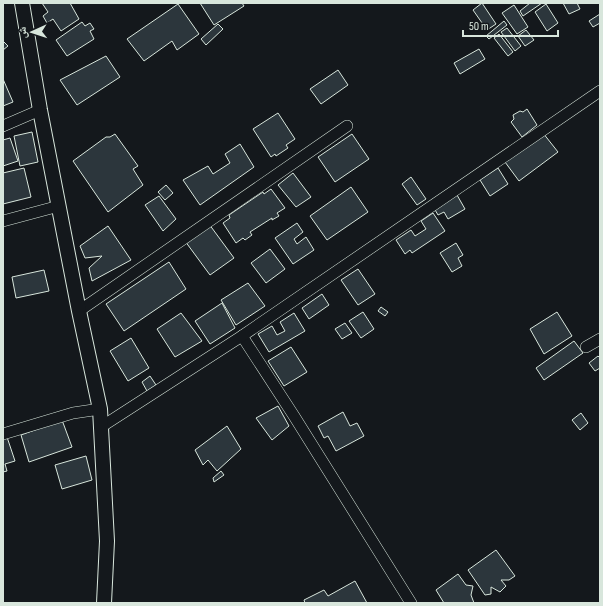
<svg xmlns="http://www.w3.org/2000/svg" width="603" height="606" font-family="'Sofia Sans Condensed','Noto Naskh Arabic',sans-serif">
<rect width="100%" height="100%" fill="#14181c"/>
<g fill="#2c363c" stroke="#d8e6dc">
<polygon points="42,3 70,3 79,19 61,31 53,19 47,23 43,16 48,12"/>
<polygon points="200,3 242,3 244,6 214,25"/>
<polygon points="482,3 496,24 487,30 473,10"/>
<polygon points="530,3 542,3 523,16 520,11"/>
<polygon points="563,3 577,3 580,9 569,14"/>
<polygon points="178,4 199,34 177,50 172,41 144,61 127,39"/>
<polygon points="546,4 558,23 547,31 535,12"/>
<polygon points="514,5 528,27 517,34 502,13"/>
<polygon points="600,14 600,23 593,27 589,21"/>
<polygon points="504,21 507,25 489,39 486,36"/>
<polygon points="82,22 85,26 90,23 94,29 90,31 94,39 67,56 56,40"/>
<polygon points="218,24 223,29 206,45 201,39"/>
<polygon points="507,28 521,46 515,51 501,32"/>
<polygon points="526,30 534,40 525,46 518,36"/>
<polygon points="499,34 513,52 508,56 494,38"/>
<polygon points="3,41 8,46 3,50"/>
<polygon points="479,49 485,59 460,74 454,63"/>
<polygon points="106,56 120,77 77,105 60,80"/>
<polygon points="338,70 348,85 321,104 310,89"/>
<polygon points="3,79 13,102 3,106"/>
<polygon points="527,109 537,125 522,137 511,122 514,119 513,115 520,111 523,112"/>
<polygon points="278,113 295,139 286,145 288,148 276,156 275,154 271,157 253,129"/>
<polygon points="32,132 38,162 20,166 14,136"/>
<polygon points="543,133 558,152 519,181 505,162"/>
<polygon points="115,134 138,166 133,169 143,185 108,212 73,161 106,137 110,137"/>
<polygon points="352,134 369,159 335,182 318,157"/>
<polygon points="10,138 18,161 3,166 3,140"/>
<polygon points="240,144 254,167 200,205 183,180 208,166 213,174 230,163 225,154"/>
<polygon points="24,168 31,197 3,204 3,173"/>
<polygon points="498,168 508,184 490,196 480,180"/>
<polygon points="293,173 311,197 296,207 278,185"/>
<polygon points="411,177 426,199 417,205 402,184"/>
<polygon points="166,185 173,193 165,200 158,192"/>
<polygon points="351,187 368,212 327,240 310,216"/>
<polygon points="271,189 285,208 277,213 279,216 272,220 272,218 250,232 252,235 245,240 243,238 236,243 223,223 230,218 229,215 263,192 264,194"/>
<polygon points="457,195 465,209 448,219 444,212 438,215 434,208"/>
<polygon points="159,196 176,219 163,231 145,205"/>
<polygon points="433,213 445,231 412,253 410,250 405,254 396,240 411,230 415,236 426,229 421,221"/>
<polygon points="297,223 303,232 294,239 297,244 306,237 314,250 293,264 275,238"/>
<polygon points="209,224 234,258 210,275 185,241"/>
<polygon points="108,226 131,260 92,281 89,268 102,256 85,258 80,246"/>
<polygon points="456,243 463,255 458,258 462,266 452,272 440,253"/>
<polygon points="270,249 285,269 266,283 251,263"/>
<polygon points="169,262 186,289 124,331 106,304"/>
<polygon points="358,269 375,294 358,305 341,280"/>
<polygon points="44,270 49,291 16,298 12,277"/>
<polygon points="248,283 265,306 236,325 221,300"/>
<polygon points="322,294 329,305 309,319 302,308"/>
<polygon points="222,303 235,328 210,344 195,321"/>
<polygon points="381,307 388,312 385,316 378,311"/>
<polygon points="363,312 374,329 361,338 349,321"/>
<polygon points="557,312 572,336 544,354 530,329"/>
<polygon points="181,313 202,341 175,357 157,329"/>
<polygon points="294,313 305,331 269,352 258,334 272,326 277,335 285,331 280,322"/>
<polygon points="345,323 352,333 342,339 335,329"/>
<polygon points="131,338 149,368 128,381 110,351"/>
<polygon points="574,341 583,353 544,380 536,368"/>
<polygon points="291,347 307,372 284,386 268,361"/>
<polygon points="598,356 600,358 600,368 595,371 589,363"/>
<polygon points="150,376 156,385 147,391 142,382"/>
<polygon points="278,406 289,426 272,440 256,418"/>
<polygon points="343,412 350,426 357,423 364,436 336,451 328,436 324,438 318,426"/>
<polygon points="581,413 588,423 580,430 572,420"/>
<polygon points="62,420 72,447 29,462 21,435"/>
<polygon points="227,426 241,449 217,471 208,460 203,465 195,450"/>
<polygon points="7,437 15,461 5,464 7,471 3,472 3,438"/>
<polygon points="86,456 92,480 62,489 55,465"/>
<polygon points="221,471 224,475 214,482 213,478"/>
<polygon points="496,550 515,576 509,580 501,580 506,586 500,592 491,587 491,594 485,595 468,570"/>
<polygon points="458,574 466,585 473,586 471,595 474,603 444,603 436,590"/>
<polygon points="355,581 367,603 305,603 304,600 324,590 328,596"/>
</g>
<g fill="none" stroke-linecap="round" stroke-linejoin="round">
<defs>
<g id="minor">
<polyline points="3,126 40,110"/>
<polyline points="3,221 59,206"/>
<polyline points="79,311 347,126"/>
<polyline points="242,336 294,416 411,603"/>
<polyline points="586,347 600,339"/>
<polyline points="101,427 242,336 600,91"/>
<polyline points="3,434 73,413 100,409"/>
</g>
<polyline id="tertiary" points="22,3 40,110 79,311 100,409 107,541 104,603"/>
</defs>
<use href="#minor" stroke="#d8e6dc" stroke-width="12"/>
<use href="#tertiary" stroke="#d8e6dc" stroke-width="16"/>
<use href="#minor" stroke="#14181c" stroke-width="11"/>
<use href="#tertiary" stroke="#14181c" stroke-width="14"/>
</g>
<rect width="603" height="606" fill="none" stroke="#d8e6dc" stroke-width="8"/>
<g transform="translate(32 32) rotate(267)" stroke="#14181c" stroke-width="3" paint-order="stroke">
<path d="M0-3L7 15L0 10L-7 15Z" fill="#d8e6dc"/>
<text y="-6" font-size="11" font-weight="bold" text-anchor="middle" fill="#d8e6dc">ش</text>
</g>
<path d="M463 30v6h95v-6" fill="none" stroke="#d8e6dc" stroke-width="2"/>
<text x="469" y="30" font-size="12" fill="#d8e6dc" stroke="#14181c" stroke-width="3" paint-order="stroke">50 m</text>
</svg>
